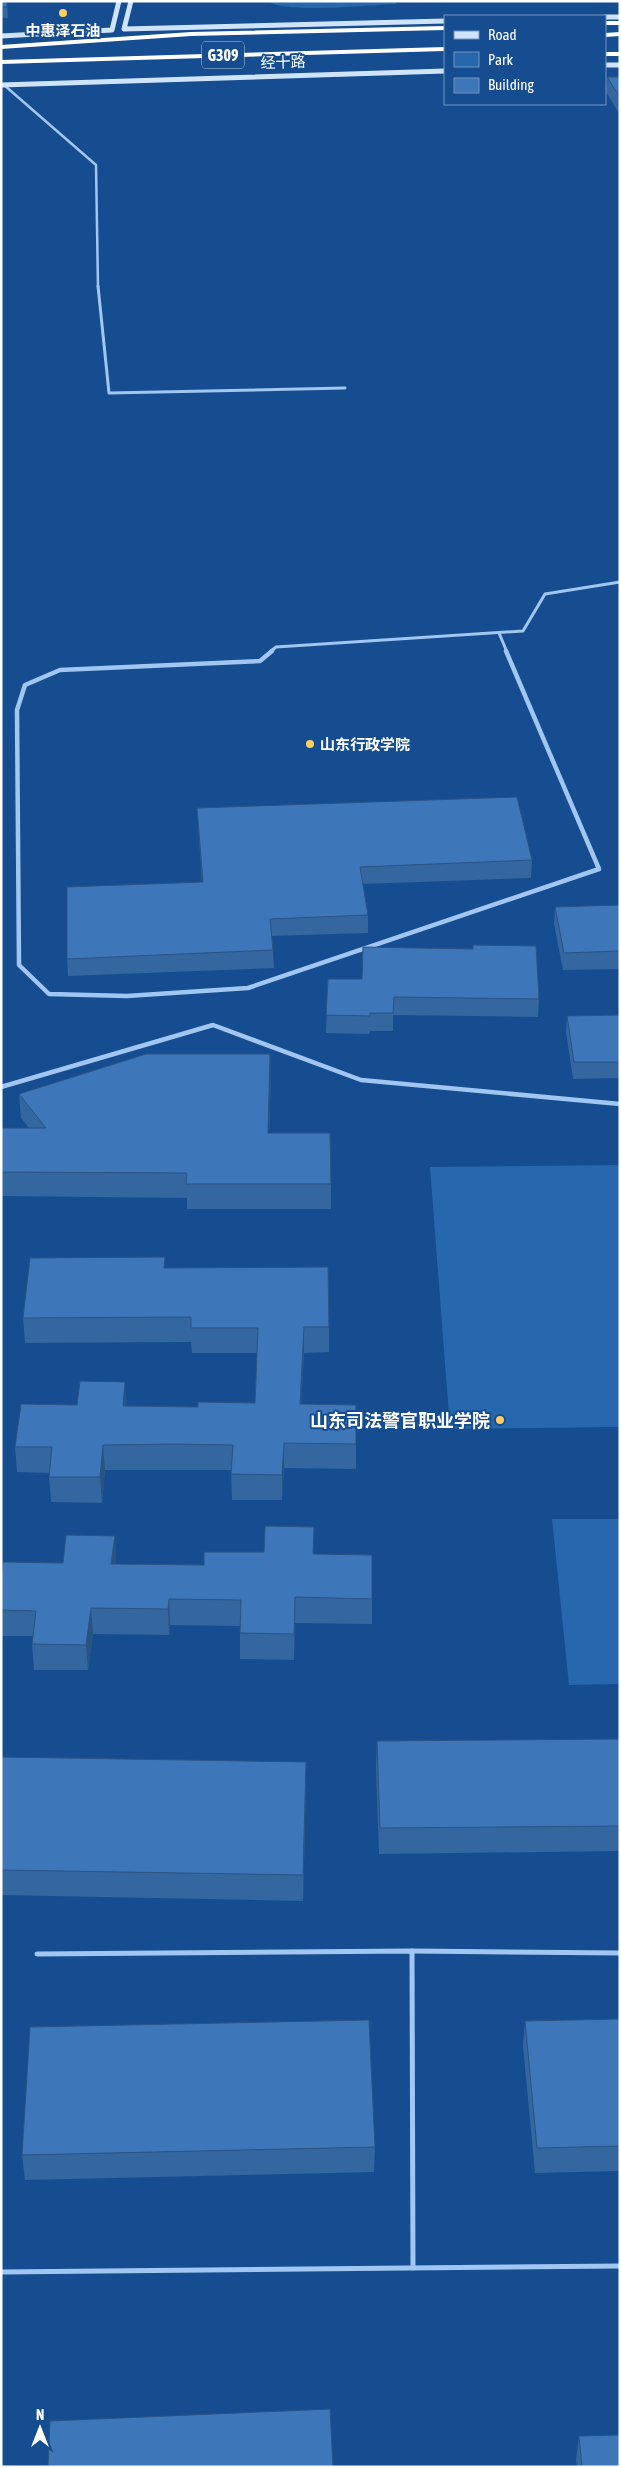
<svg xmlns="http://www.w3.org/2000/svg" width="621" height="2468" font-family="'Asap Condensed','Noto Sans SC',sans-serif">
<rect width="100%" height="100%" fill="#154d90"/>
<g fill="#2767ae">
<path d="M268,1H396V4C372,5 283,14 268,1Z"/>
<polygon points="620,1165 620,1427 450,1429 430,1167"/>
<polygon points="552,1519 620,1519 620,1684 569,1685"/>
</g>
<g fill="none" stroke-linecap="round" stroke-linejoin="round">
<g stroke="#a1c6f1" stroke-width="5">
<polyline points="412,1951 620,1953"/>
<polyline points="37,1954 412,1951 413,2268"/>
<polyline points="1,2272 620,2266"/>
</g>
<polyline stroke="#a1c6f1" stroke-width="2.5" points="4,85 96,165 98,287"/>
<g stroke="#a1c6f1" stroke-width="3">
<polyline points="98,286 109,393 345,388"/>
<polyline points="499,633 507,652"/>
<polyline points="270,652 276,647 523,631 545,594 620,582"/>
</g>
<g stroke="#a1c6f1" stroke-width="4.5">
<polyline points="272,651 260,661 60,670 25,685 17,710 19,965 49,994 127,996 248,988 599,869 506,651"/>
<polyline points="1,1087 213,1025 361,1080 620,1104"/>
</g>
<g stroke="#cfe3fb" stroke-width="5">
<polyline points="131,1 124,29 445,21"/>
<polyline points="605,17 620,17"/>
<polyline points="1,36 112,30 119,1"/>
<polyline points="605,65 620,65"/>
<polyline points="1,85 445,71"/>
</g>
<g fill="#fff" fill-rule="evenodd">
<rect x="605" y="21" width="15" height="4"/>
<polygon points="445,26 445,30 191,36 1,49 1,45 191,32"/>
<polygon points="620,32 620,36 605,37 605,33"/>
<polygon points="445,47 445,51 1,64 1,60"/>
<rect x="605" y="52" width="15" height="4"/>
</g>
</g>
<g fill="#34669f">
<polygon points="1,1 7,1 8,18 1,18"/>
<polygon points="607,77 620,77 620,115 606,92"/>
<polygon points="197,808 532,860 531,878 363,884 368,915 368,933 272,936 273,950 274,968 68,976 67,959 202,882"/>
<polygon points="620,905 620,969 563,970 554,924 555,907"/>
<polygon points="328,979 539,999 538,1017 393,1015 393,1031 370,1031 369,1034 326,1033"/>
<polygon points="620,1015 620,1078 573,1079 566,1032 567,1016"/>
<polygon points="270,1054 271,1078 269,1133 331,1184 331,1209 187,1209 187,1198 1,1196 1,1128 29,1128 21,1118 19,1094"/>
<polygon points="165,1268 329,1327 329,1352 304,1353 301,1404 356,1444 356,1469 284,1468 282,1500 232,1500 231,1470 105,1470 102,1503 51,1502 49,1477 49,1473 17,1472 15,1447 127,1406 198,1407 255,1403 257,1353 192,1353 191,1342 25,1343 23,1318"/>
<polygon points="115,1536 116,1564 204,1565 313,1554 372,1599 372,1624 295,1623 294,1660 240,1659 240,1626 170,1625 169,1635 93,1634 88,1670 34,1670 32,1644 33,1636 1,1636 1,1576 63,1563"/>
<polygon points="620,1739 620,1851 379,1854 376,1767 377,1741"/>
<polygon points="1,1757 306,1762 306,1788 303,1901 1,1895"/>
<polygon points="620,2019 620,2171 535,2173 523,2046 525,2021"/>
<polygon points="375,2147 374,2172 25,2180 22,2155"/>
<polygon points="579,2436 620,2467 577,2467 576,2460"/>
</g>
<g fill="#2b5382">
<polygon points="270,1054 271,1078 268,1157 268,1133"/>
<polygon points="304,1327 304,1353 300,1429 300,1404"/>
<polygon points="125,1382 127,1407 123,1406"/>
<polygon points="284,1443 284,1468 282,1500 282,1475"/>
<polygon points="103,1445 105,1470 102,1503 100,1477"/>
<polygon points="115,1536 116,1561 113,1589 111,1564"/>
<polygon points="295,1597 295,1623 294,1660 294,1634"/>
<polygon points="169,1599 170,1625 169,1635 168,1609"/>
<polygon points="91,1608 93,1634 88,1670 86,1645"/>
<polygon points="306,1762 306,1788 303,1901 303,1875"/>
</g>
<g fill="#3d77b9" stroke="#2b5382">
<rect x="1" y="1" width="6" height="6"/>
<polygon points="607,77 620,77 620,97"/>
<polygon points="517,797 532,860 360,867 368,915 270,919 273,950 67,959 67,887 203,882 197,808"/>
<polygon points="620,905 620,951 564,953 555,907"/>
<polygon points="473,945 536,946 539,999 394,997 393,1013 370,1013 370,1016 326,1015 328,979 362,979 363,947 473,949"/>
<polygon points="620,1015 620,1062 574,1062 567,1016"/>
<polygon points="146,1054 270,1054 268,1133 330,1133 331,1184 186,1184 187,1173 1,1172 1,1128 46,1128 19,1094"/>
<polygon points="165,1257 164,1268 328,1267 329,1327 304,1327 300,1404 356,1405 356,1444 284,1443 282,1475 231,1474 233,1445 176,1444 103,1445 100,1477 49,1477 52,1447 15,1447 21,1404 77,1405 80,1381 125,1382 123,1406 198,1407 198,1402 255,1403 258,1328 191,1328 191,1317 23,1318 30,1258"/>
<polygon points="265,1526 314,1527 313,1554 372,1555 372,1599 295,1597 294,1634 240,1633 241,1600 169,1599 168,1609 91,1608 86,1645 32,1644 36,1611 1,1610 1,1576 3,1562 63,1563 66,1535 115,1536 111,1564 204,1565 204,1552 264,1552"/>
<polygon points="620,1739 620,1826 380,1828 377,1741"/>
<polygon points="1,1757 306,1762 303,1875 1,1870"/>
<polygon points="620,2019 620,2146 537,2148 525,2021"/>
<polygon points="369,2020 375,2147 22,2155 30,2027"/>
<polygon points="330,2409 333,2467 48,2467 50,2421"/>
<polygon points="620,2435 620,2467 582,2467 579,2436"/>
</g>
<g fill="#ffce60" stroke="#154d90" stroke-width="2">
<circle cx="63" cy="13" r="5"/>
<circle cx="310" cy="744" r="5"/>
<circle cx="500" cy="1420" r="5"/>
</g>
<g text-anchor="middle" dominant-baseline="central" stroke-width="4" stroke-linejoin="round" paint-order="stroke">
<g font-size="15" font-weight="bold" fill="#fff" stroke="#154d90">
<text x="63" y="30">中惠泽石油</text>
<text x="320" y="744" text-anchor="start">山东行政学院</text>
</g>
<g font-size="15" fill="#fff" stroke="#154d90">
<text transform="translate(283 62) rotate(-2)">经十路</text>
</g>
<rect fill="#154d90" stroke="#b9cade" stroke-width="1" x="202" y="41.5" width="42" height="27" rx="4"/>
<g font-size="16" font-weight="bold" fill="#fff">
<text x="223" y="55">G309</text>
</g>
<g font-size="18" font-weight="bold" fill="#fff" stroke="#154d90" text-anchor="end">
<text x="490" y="1420">山东司法警官职业学院</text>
</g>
</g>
<rect width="621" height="2468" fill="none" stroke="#ffffff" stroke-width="5"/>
<rect x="444" y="15" width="162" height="90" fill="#154d90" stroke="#7394bc"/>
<rect x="454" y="31" width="25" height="8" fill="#cfe3fb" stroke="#7394bc"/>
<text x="488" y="40" font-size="15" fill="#ffffff">Road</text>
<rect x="454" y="52" width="25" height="15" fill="#2767ae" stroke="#7394bc"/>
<text x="488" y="65" font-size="15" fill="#ffffff">Park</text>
<rect x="454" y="78" width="25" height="15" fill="#3d77b9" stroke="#7394bc"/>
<text x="488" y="90" font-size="15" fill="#ffffff">Building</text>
<g transform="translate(40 2428)" stroke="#154d90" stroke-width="4" paint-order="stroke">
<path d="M0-4L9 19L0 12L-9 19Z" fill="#ffffff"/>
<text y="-8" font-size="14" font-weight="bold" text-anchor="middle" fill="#ffffff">N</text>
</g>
</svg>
